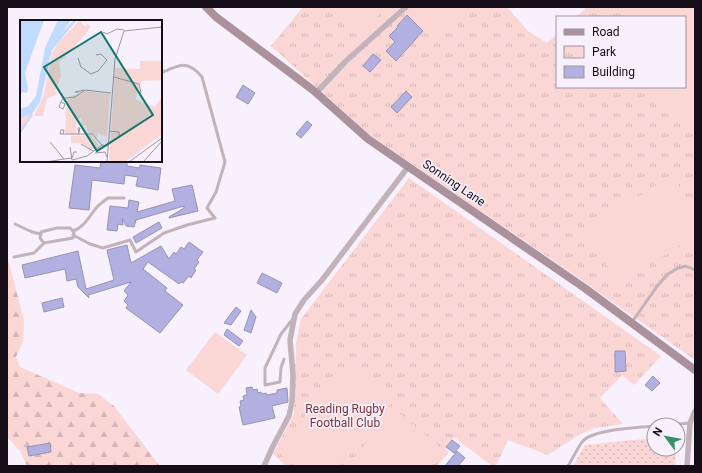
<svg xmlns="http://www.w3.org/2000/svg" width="702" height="473" font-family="Roboto,sans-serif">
<defs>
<pattern id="grass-dots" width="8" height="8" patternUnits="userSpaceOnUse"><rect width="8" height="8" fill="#fad6d5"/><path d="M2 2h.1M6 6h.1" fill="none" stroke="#d5b6b6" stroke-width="1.8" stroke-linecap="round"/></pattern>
<pattern id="forest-firs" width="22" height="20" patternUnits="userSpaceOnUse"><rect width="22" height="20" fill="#fad6d5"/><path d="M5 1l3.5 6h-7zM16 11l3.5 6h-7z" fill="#d5b6b6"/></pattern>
<pattern id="park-tufts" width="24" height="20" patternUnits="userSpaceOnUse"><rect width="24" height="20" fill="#fad6d5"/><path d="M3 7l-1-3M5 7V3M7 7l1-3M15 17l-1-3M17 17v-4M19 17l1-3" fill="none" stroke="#d5b6b6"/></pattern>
</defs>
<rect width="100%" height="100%" fill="#f9f0fd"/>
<polygon fill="url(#grass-dots)" points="654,438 654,449 676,449 675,466 573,466 585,445"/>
<polygon fill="url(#forest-firs)" points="7,255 24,320 23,342 16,357 20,367 79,393 98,394 114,406 160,466 27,466 20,451 7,437"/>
<g fill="url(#park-tufts)">
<polygon points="303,7 507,7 528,31 547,43 557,34 557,87 685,87 685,17 576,17 587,7 695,7 695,360 567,270 370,135 271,46"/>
<polygon points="409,178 661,356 634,385 622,375 600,398 623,424 594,428 577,436 548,455 508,440 496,466 492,466 454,437 445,448 449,452 437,466 286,466 273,454 294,414 296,343 301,319"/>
</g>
<g fill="#fad6d5">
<polygon points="341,7 387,7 364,30"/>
<polygon points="412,7 465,7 433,35 410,9"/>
<polygon points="640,7 695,7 695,39 685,49 685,17 629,17"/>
<polygon points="695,46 695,132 693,134 652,87 685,87 685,55"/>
<polygon points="672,175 695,211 695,236 619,284 585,230"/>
<polygon points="215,332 247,355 218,394 186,370"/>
<polygon points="348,363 393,401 339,466 295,466 276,450"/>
<polygon points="394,409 444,450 431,466 347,466"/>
</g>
<g fill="#b2b0e1" stroke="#9493b4">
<polygon points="407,15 423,31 396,61 386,51 395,42 389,36 398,27 397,26"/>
<polygon points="373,54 381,60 370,72 363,66"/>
<polygon points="243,85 255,93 248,104 236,97"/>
<polygon points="406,91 412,97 397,113 391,107"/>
<polygon points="307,121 312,125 301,138 296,134"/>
<polygon points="101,161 127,161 127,166 139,168 140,165 161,168 158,190 136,186 138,177 125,175 124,184 92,180 89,210 69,208 75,165 100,168"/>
<polygon points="192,185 198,211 169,218 169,217 184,208 184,206 136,220 134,227 126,226 122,218 123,225 118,224 117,231 107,230 110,206 128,208 129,200 139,202 137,212 175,201 172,189"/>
<polygon points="159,222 162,228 136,243 133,237"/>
<polygon points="189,242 203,252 197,260 199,262 194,269 196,270 191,278 189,276 183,283 181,282 179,284 148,262 143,269 167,288 165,291 183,305 160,333 126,308 128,305 124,301 128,295 124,291 131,282 88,295 89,298 78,287 76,279 67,281 65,269 25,278 22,265 78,251 86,289 114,280 107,250 127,245 131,263 161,246 169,259 174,252 176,254 181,247 184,249"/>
<polygon points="262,273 282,283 277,293 257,283"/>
<polygon points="62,298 64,307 44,312 42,303"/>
<polygon points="236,307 241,311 231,325 224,323"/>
<polygon points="251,310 256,317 251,333 244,330"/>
<polygon points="227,329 243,341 239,346 224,335"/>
<polygon points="615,351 625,351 626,371 615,372"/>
<polygon points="653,376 660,383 652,391 645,385"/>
<polygon points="252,387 253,390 257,389 258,393 261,392 262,394 266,393 267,395 277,393 277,390 287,388 288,402 272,406 275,418 243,425 239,407 241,406 240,401 244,400 243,396 247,395 246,388"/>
<polygon points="452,440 460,446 454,453 446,447"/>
<polygon points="50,443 51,452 29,456 27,447"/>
<polygon points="457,451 465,458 458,466 445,466"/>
</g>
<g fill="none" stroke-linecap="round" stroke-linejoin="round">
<g stroke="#c2b2b9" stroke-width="3">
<polyline points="15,224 32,232 41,234"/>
<polygon points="57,228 70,228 74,232 73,238 44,243 40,238 41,232"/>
<path d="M73,231C85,227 89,216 97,207C100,204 104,201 108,198H124"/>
<path d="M73,235L90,244L103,248L130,240L136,252L164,233L187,225L215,218L207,208L216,192L225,162L202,77C188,60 180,64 161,73"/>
<polyline points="14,257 34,253 44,243"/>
<polyline points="632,322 658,285 668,274 678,268 686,266 695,270"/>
<polyline points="284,359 281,368 280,382 265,385 265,368 281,334 292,320"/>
<polyline points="667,425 690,423"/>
<path d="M568,466C573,458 577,449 582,442C592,429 638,428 654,426"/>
</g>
<g stroke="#c2b2b9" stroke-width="5.5">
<polyline points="316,93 346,61 406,7"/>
<polyline points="264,466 273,446 289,416 292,402 293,375 290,340 295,314 304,300 322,280 408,167"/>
<polyline points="687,466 690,423 695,411"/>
</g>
<polyline stroke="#aa919c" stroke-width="8" points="206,7 216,17 313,90 368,139 586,289 695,370"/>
</g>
<g text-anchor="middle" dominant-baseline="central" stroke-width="3.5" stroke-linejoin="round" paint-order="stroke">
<g font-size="12" fill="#150d17" stroke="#f9f0fd">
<text transform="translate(454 183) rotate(34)">Sonning Lane</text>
</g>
<g font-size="12" fill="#7b3336" stroke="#f9f0fd">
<text x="345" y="409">Reading Rugby<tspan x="345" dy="14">Football Club</tspan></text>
</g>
</g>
<g transform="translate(20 20)">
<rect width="142" height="142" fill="#f9f0fd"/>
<path d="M71,115L79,125L73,130L61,123H51V116Z" fill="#fad6d5"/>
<path d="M60,0L63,5L66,7L67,4L71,7L52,30L39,42L41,56L35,72L38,74L27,79L23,96H14L24,75L32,33L38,23Z" fill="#fad6d5"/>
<path d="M120,41H142V60L121,61L116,77V80L135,87L142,76V114L105,142H89L95,48L120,49ZM65,71L90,74L87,117L78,113L77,118L67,111L66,105L62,106L61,98L57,99L56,115L45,114L47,78ZM12,94L13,96L0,113V98Z" fill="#fad6d5"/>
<path d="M105.5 55a5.5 5.5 0 1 1 11 0a5.5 5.5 0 1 1-11 0ZM48,78L63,80L62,89L47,86ZM46,87L61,89L60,98L45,96ZM121,87L135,91L133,99L123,97L132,100L130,108L116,104ZM47,98L57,99L55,114L45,113ZM97,99L110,105L106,113L93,107Z" fill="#fad6d5"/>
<path d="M0,0H24L5,53L8,69L7,73L3,72L0,75ZM38,0H51L42,13L54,0H57L32,30L20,82L12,94L0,98V89L8,86L16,76L25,28Z" fill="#c0dbfd"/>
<path fill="none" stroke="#c0dbfd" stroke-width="2" d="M0,113L12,94"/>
<path fill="none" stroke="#9e95a1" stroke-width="1" d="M83,12L87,14L97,9L104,10M58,38L61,47L71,54L78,51L87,40L81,34L76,35M94,57L119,64L121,73M59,72H55L64,70M41,82L45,84L43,89L39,87L41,82L42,80L44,78L55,77L65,70L91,73M41,110H44L43,114H40ZM89,111L99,112V118M43,114H72L82,125M58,115L60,108H58L59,113M30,122L44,139L52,138L54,132H57M61,124L73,131M50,127L52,140L67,136L82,125L88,126M75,133L85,132L87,137M26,142L44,139M87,142L95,39L104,11L142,7M109,142L142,118M123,142L142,121"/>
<path fill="#0f766e" fill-opacity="0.15" stroke="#0f766e" stroke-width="2" d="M81,12L133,95L77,131L24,47Z"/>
<rect width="142" height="142" fill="none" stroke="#150d17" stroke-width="2"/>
</g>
<rect width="702" height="473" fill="none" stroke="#150d17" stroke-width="16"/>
<rect x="556" y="16" width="130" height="72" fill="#f9f0fd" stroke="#9e95a1"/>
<rect x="564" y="29" width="20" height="6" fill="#aa919c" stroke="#9e95a1"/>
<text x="592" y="36" font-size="12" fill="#150d17">Road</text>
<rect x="564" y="46" width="20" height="12" fill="url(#park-tufts)" stroke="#9e95a1"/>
<text x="592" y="56" font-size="12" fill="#150d17">Park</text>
<rect x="564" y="66" width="20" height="12" fill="#b2b0e1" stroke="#9e95a1"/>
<text x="592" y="76" font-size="12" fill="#150d17">Building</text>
<g transform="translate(666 437) rotate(302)"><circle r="19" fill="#f9f0fd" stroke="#9e95a1"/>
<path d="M0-3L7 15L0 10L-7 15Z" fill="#36926a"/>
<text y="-6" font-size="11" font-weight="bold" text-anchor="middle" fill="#150d17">N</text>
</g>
</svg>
